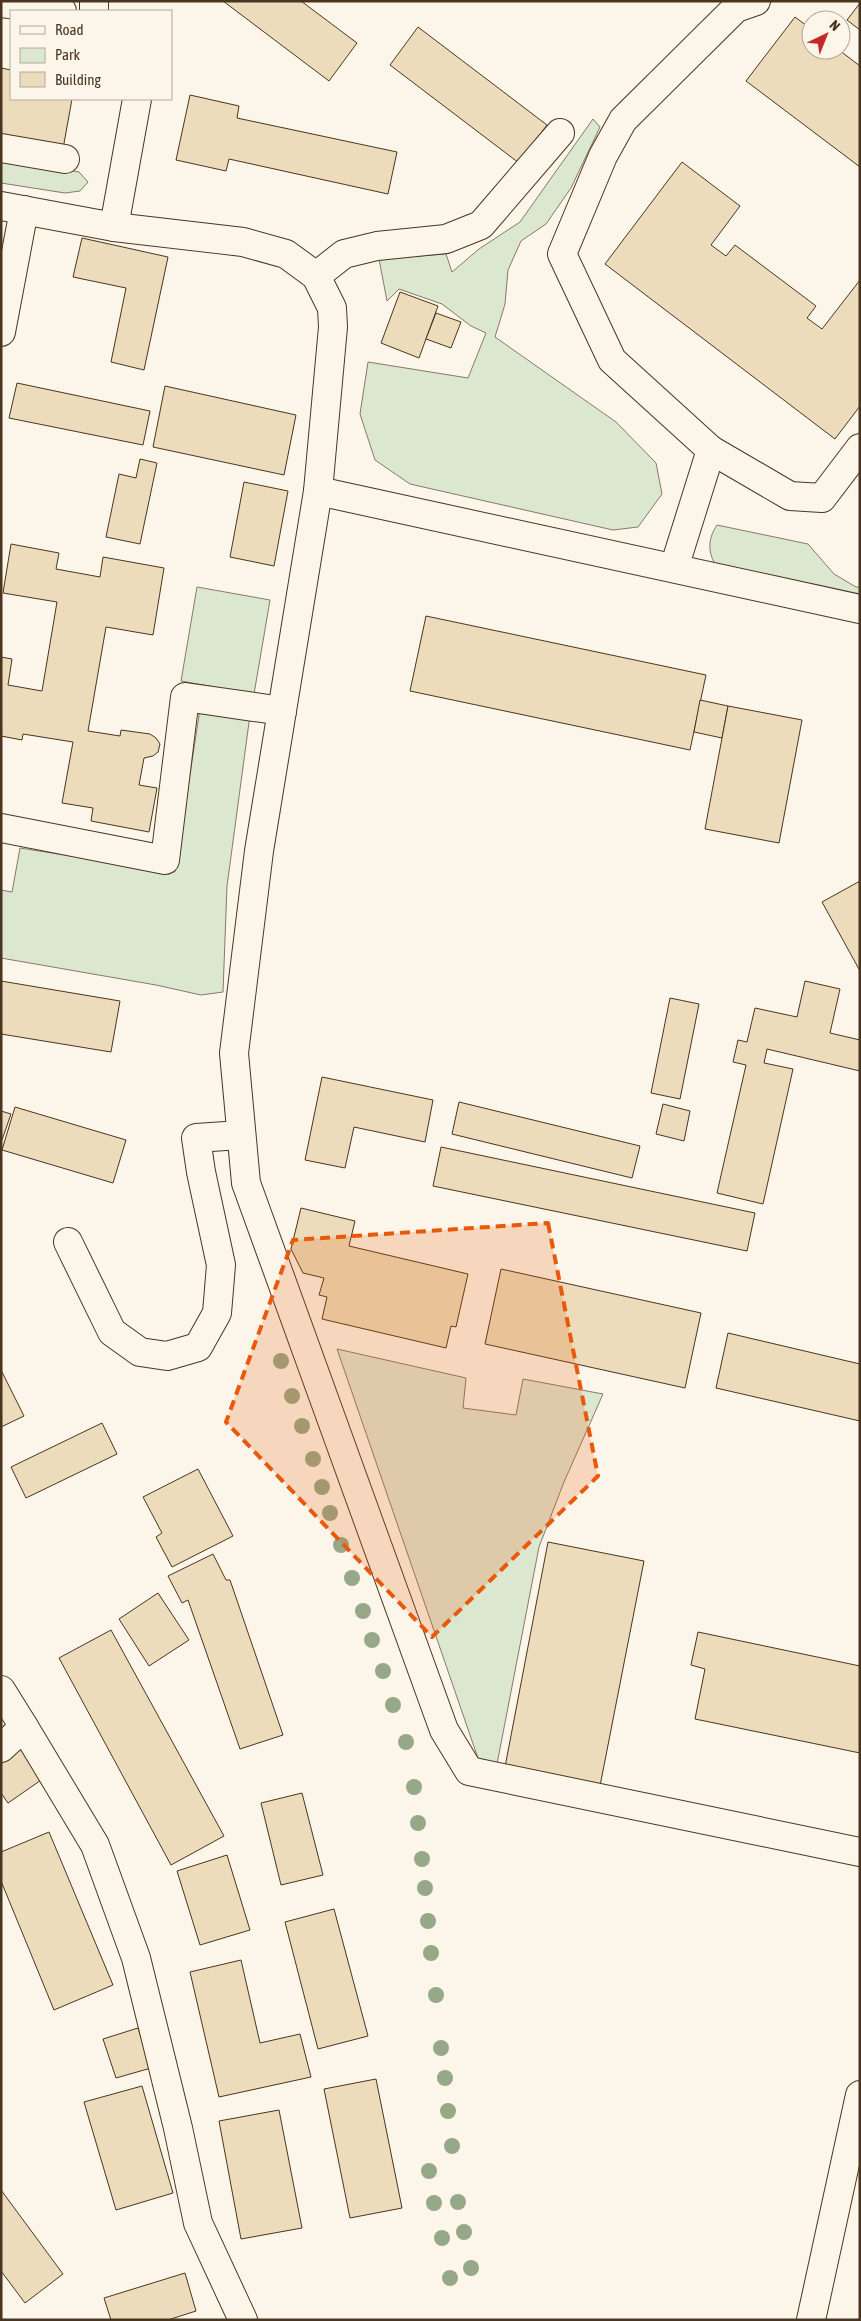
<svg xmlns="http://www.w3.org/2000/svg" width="861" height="2321" font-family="'Asap Condensed',sans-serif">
<rect width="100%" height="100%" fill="#fbf6e9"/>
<g fill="#dce7d0" stroke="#887966">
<polygon points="593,119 600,127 571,188 546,224 521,241 508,270 505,304 495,337 616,422 656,463 662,494 638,527 613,530 410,484 375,460 360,414 368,362 468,378 486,333 471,326 442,304 399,289 387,301 379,259 446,254 452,272 479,249 520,222"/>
<polygon points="1,157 79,172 88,182 80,191 65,193 1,183"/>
<path d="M717,525L808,544L834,574L856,587H860V595L717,568C708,553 707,540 717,525Z"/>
<polygon points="197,587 270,600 254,694 181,681"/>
<polygon points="200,709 250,715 227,886 223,992 201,995 156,985 1,958 1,890 12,892 20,848 175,872"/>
<polygon points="337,1349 466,1378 463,1408 516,1415 523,1379 603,1394 564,1482 539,1547 497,1764 480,1764"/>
</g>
<g fill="#ecdcbc" stroke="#4a3520">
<polygon points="223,1 301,1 357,43 329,81"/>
<polygon points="860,3 860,30 847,20"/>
<polygon points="795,17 811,29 811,50 839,50 860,66 860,167 746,81"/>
<polygon points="418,27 547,125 519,163 390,65"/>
<polygon points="1,68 11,70 11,99 72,99 63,149 1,136"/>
<polygon points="190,95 239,106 237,118 397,152 388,194 229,159 226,171 176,160"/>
<polygon points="682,162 740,206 711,245 726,256 735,245 816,306 807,318 822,329 860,280 860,406 835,439 605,264"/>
<polygon points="82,238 168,257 144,370 111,362 126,288 73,277"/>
<polygon points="400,292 438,306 419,358 381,343"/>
<polygon points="436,313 461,322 451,348 426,339"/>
<polygon points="17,383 150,411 143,445 9,418"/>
<polygon points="165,386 296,415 284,475 153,447"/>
<polygon points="140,459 157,463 140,544 106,537 119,474 136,478"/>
<polygon points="244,482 288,491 274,566 230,557"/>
<polygon points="11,544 59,553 56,569 100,577 103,557 164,568 153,635 106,627 88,731 120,736 121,730 150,734 156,738 160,744 158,752 153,756 144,758 139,785 157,788 149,832 91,821 93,808 62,803 73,742 23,734 22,740 1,736 1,657 12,659 8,685 42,691 57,602 3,593"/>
<polygon points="426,616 706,675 690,750 410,691"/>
<polygon points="700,700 728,706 722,738 694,732"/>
<polygon points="728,706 802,720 779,843 705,829"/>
<polygon points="860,881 860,971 822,902"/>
<polygon points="1,981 120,1001 111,1052 1,1034"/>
<polygon points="805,981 840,989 830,1033 860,1040 860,1071 767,1049 764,1063 793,1069 763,1204 717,1193 746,1065 733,1062 738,1040 747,1042 755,1008 797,1017"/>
<polygon points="670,998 699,1004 680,1099 651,1093"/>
<polygon points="322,1077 433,1100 425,1142 354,1127 345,1168 305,1160"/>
<polygon points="459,1102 640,1146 632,1178 452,1134"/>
<polygon points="663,1104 690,1111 684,1141 656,1134"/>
<polygon points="15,1107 126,1140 113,1183 2,1150"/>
<polygon points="1,1111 11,1114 2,1140 1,1140"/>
<polygon points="441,1147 755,1213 747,1251 433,1186"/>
<polygon points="301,1208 355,1221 349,1246 468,1274 456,1327 451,1326 446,1348 322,1319 327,1297 319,1295 324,1278 303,1273 291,1249"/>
<polygon points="501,1269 701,1313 685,1388 485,1344"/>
<polygon points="728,1333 860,1364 860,1421 716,1388"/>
<polygon points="1,1370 24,1416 1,1427"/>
<polygon points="102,1423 117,1454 26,1498 11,1467"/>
<polygon points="198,1469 233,1536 172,1567 156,1537 162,1533 143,1497"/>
<polygon points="548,1542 644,1561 600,1786 505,1767"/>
<polygon points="213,1554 226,1580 230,1580 283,1735 240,1749 188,1600 182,1603 168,1576"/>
<polygon points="158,1593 189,1640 149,1666 119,1619"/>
<polygon points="111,1630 224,1836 171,1865 59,1658"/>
<polygon points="698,1632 860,1666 860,1753 695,1719 705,1669 691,1665"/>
<polygon points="26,1746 47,1776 8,1803 1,1793 1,1763"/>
<polygon points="302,1793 323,1875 281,1885 261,1803"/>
<polygon points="49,1832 113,1985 54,2010 1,1881 1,1852"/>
<polygon points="227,1855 250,1930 200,1945 177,1871"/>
<polygon points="334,1909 368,2036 318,2049 285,1922"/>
<polygon points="241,1960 260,2043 300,2034 311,2077 219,2097 190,1972"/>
<polygon points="138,2028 151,2068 116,2078 103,2039"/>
<polygon points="376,2079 402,2208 350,2218 324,2089"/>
<polygon points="142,2086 173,2193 116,2210 84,2102"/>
<polygon points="279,2110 302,2228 241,2239 219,2121"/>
<polygon points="1,2190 63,2274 25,2303 1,2271"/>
<polygon points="185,2273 196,2311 168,2320 111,2320 104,2298"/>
</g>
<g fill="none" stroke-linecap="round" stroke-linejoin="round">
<defs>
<g id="minor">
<polyline points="1,3 62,11"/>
<polyline points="94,11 94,1"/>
<polyline points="1,148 65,159"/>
<polyline points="1,206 114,227 243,242 286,254 316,276 332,308 333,327 318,491 259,851 234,1053 246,1183 444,1730 469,1771 860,1852"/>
<polyline points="114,227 137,99"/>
<polyline points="316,276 344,254 377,246 446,239 481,225 560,133"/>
<polyline points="1,332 24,210"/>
<polyline points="711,450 790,496 822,498 860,448"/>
<polyline points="318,491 860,609"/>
<polyline points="674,568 711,450 612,360 562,254 603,156 623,120 736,8 756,1"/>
<polyline points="1,828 165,860 185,697 282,711"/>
<polyline points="68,1242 112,1332 140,1352 167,1356 198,1347 217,1313 221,1265 201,1172 196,1138 241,1135"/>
<polyline points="1,1690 24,1727 1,1748"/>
<polyline points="24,1727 95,1845 136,1958 178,2128 198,2223 243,2320"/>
<polyline points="811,2320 860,2095"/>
</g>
</defs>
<use href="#minor" stroke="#4a3520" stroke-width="30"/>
<use href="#minor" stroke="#fbf6e9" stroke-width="28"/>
</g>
<g fill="#96a887">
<circle cx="281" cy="1361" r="8"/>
<circle cx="292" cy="1396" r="8"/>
<circle cx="302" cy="1426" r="8"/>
<circle cx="313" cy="1459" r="8"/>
<circle cx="322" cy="1487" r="8"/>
<circle cx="330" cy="1513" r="8"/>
<circle cx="341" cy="1545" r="8"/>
<circle cx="352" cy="1578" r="8"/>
<circle cx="363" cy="1611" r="8"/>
<circle cx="372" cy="1640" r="8"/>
<circle cx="383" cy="1671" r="8"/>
<circle cx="393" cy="1705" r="8"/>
<circle cx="406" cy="1742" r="8"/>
<circle cx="414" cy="1787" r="8"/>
<circle cx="418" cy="1823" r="8"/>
<circle cx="422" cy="1859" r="8"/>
<circle cx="425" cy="1888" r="8"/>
<circle cx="428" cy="1921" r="8"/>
<circle cx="431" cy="1953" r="8"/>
<circle cx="436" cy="1995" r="8"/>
<circle cx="441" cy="2048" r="8"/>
<circle cx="445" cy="2078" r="8"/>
<circle cx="448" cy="2111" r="8"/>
<circle cx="452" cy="2146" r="8"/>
<circle cx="429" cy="2171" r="8"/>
<circle cx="458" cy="2202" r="8"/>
<circle cx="434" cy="2203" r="8"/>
<circle cx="464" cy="2232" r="8"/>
<circle cx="442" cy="2238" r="8"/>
<circle cx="471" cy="2268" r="8"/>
<circle cx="450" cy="2278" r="8"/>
</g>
<path fill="#e8590c" fill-opacity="0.2" stroke="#e8590c" stroke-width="4" stroke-dasharray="10 6" stroke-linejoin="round" d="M548,1223L598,1476L432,1637L226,1422L293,1240Z"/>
<rect width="861" height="2321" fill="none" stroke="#4a3520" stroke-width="5"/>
<rect x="10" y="10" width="162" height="90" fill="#fbf6e9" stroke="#b4a999"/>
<rect x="20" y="26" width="25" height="8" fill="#fbf6e9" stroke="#b4a999"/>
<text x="55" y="35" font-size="15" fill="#4a3520">Road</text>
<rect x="20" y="48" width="25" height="15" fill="#dce7d0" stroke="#b4a999"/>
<text x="55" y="60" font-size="15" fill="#4a3520">Park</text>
<rect x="20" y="72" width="25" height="15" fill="#ecdcbc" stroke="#b4a999"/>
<text x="55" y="85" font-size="15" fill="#4a3520">Building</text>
<g transform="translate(826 35) rotate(43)"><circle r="24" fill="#fbf6e9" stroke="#b4a999"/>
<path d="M0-4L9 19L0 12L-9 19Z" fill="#c62828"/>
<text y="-8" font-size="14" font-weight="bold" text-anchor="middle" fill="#4a3520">N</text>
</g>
</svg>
